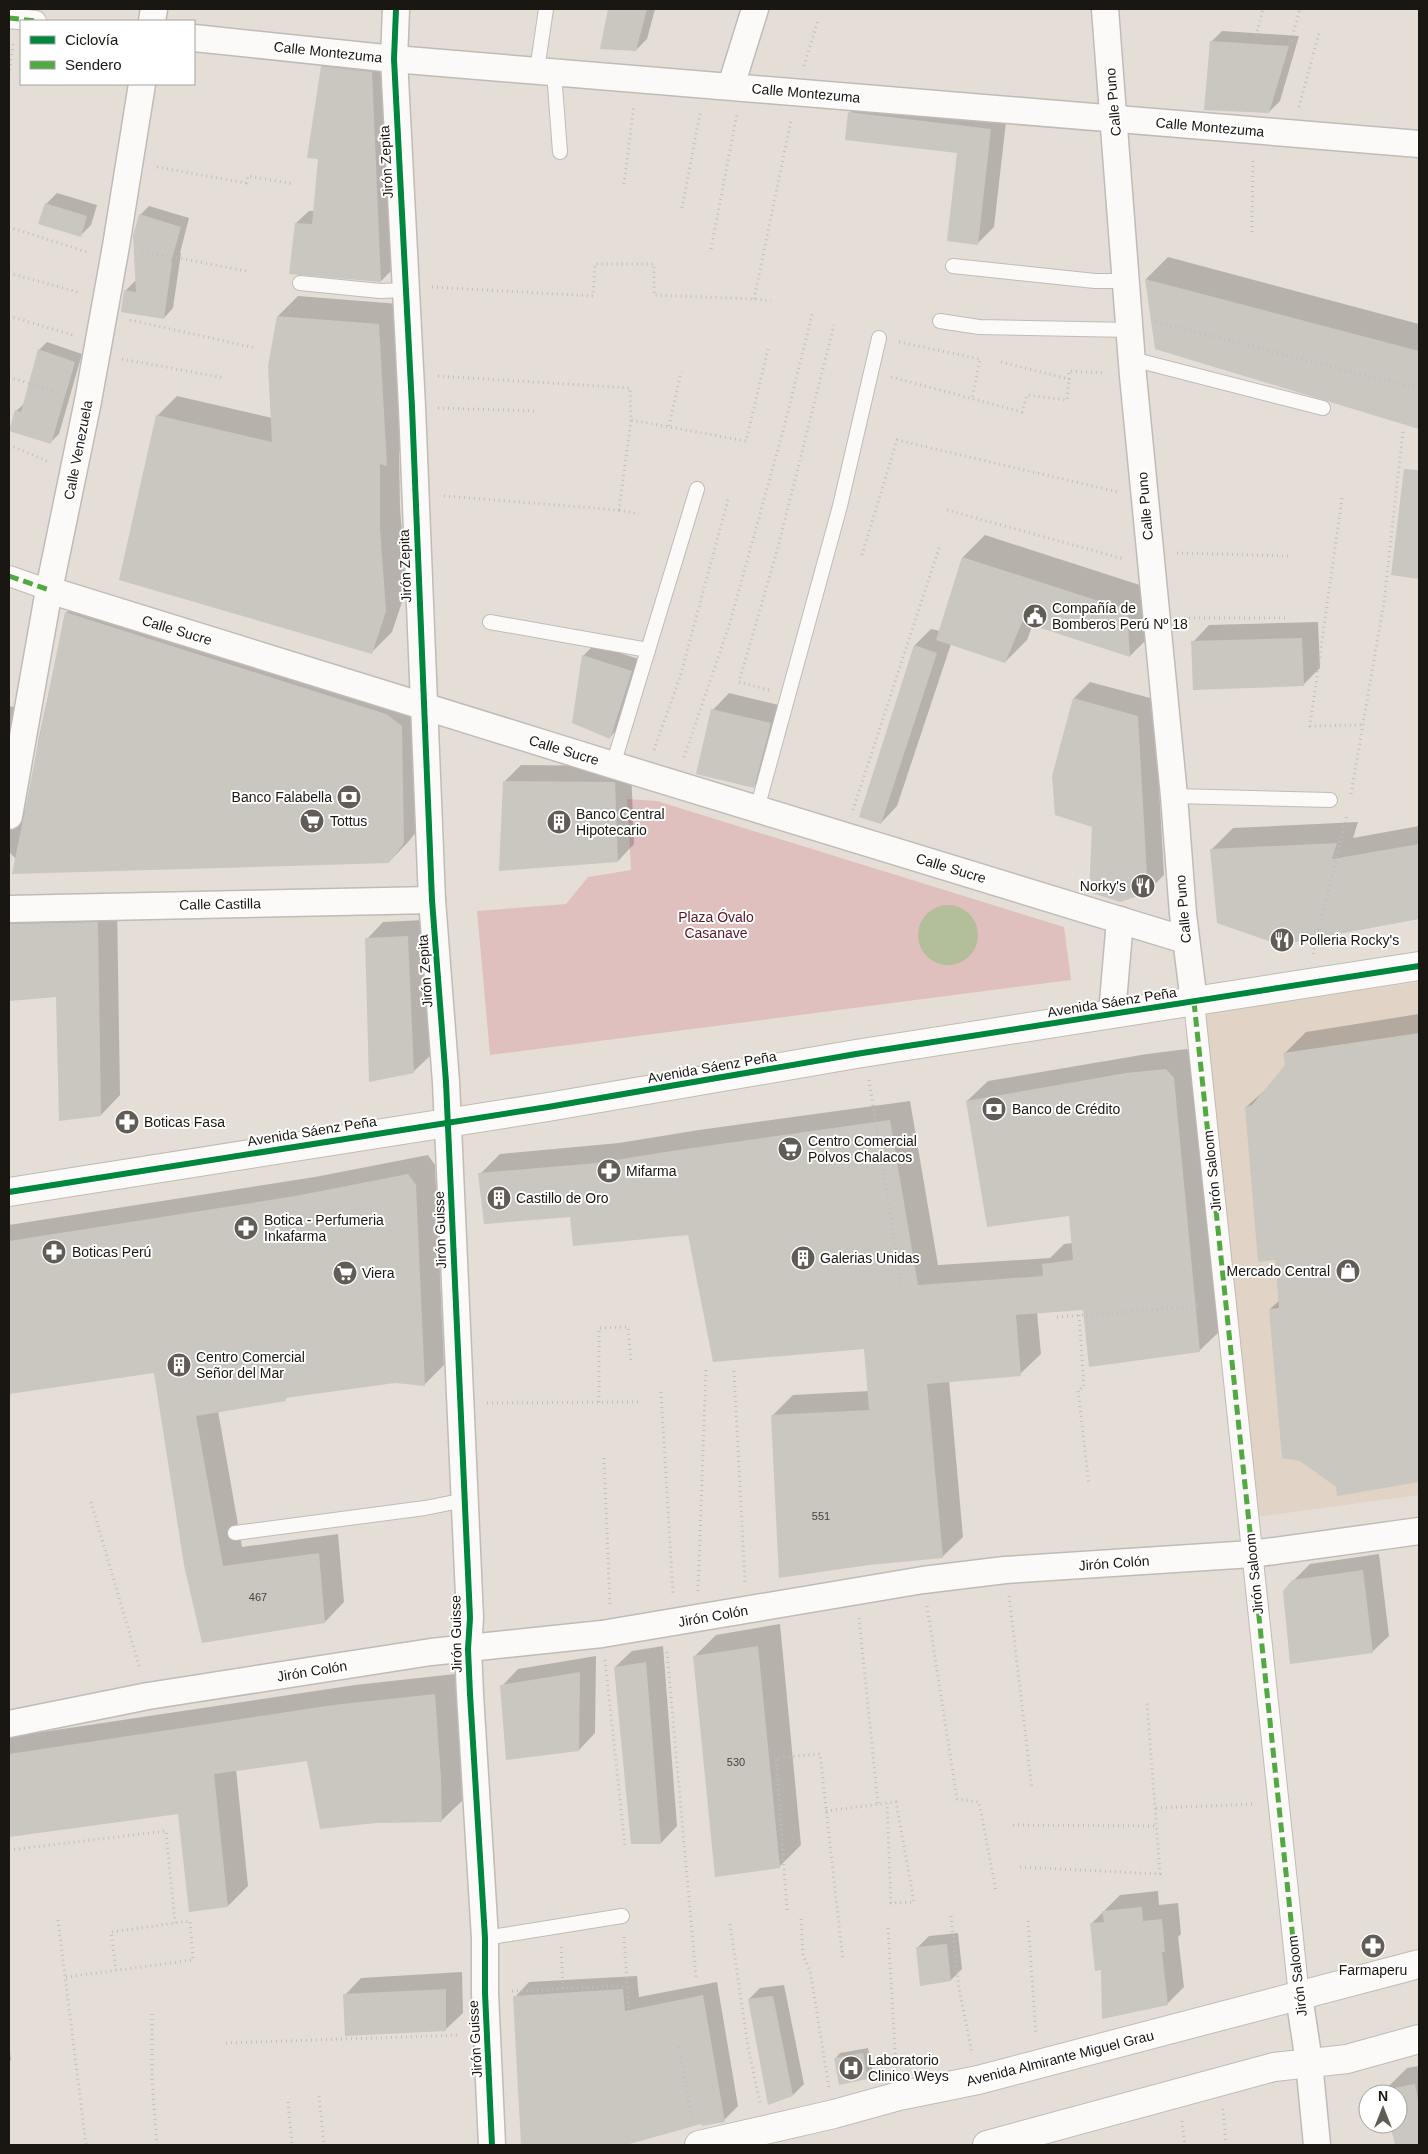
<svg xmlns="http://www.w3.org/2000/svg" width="1428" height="2154" font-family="Arial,sans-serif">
<rect width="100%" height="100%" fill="#e5ded7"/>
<polygon fill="#e1d4c6" points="1419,982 1419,1495 1249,1518 1206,1013"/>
<polygon fill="#e0c0bf" points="627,799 657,801 1064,927 1071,980 490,1055 477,911 566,904 588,877 631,870"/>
<circle fill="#b3be9b" cx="948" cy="935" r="30"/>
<g fill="#0003">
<polygon points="609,9 655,9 647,39 636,50 601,47"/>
<polygon points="1222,31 1299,36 1280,101 1269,112 1211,42"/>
<polygon points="335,54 384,59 394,268 381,281 290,273 296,223 309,211 315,211 319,158 322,67"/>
<polygon points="866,96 1007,113 994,227 978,243 959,152 850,112"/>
<polygon points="57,193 97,205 91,225 80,236 46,204"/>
<polygon points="149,206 189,218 180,253 181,253 173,308 164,318 125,291 135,281 137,282 140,215"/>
<polygon points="1168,257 1419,324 1419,428 1156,348 1146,279"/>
<polygon points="298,296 399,304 407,444 399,452 400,507 406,590 392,632 372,652 157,416 177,396 272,418 278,316"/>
<polygon points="47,342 82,354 59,434 51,442 16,411 25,403 39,350"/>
<polygon points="1411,492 1419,493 1419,578 1392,574"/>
<polygon points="985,535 1149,588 1152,634 1130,656 1033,624 1027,640 1005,662 951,644 897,806 881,823 915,645 931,629 940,631 963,557"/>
<polygon points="86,592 422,706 424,822 409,841 389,862 29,872 9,852 9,706 28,711 20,808 26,811 39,738 66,613"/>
<polygon points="1318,622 1320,668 1303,685 1193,642 1209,625"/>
<polygon points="594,645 642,660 621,726 610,737 583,656"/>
<polygon points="1090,682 1154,699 1164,875 1147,892 1093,826 1074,698"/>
<polygon points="729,693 787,707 770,770 753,787 713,710"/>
<polygon points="521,765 631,766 634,844 618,861 504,782"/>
<polygon points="1358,822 1353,838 1419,826 1419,918 1280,944 1211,850 1233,828"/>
<polygon points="9,899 117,903 120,1095 101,1115 57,996 9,1000"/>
<polygon points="424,920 430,1056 413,1072 367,939 383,922"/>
<polygon points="1419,1014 1419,1481 1338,1495 1337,1487 1270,1309 1280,1300 1276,1259 1246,1107 1271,1085 1286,1066 1284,1054 1306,1032"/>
<polygon points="1187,1049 1194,1058 1220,1331 1199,1351 1085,1309 1037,1312 1041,1354 1020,1374 949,1380 963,1537 942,1557 772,1416 793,1395 869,1391 865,1348 689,1234 571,1216 480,1174 500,1154 619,1143 699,1130 910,1101 938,1265 1050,1258 1064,1244 1073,1243 1070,1215 967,1101 988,1081 1147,1054"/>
<polygon points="428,1155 435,1165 444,1365 424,1385 395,1381 288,1397 285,1399 218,1411 242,1547 338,1534 344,1602 325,1622 203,1642 155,1371 9,1393 9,1225 315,1177"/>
<polygon points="1379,1554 1389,1636 1372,1652 1293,1581 1310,1564"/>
<polygon points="780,1624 801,1845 779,1867 694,1657 716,1635"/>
<polygon points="663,1646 677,1826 661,1843 615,1667 632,1651"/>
<polygon points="596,1656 595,1733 579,1750 502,1686 518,1669"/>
<polygon points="455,1674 461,1757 462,1801 441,1821 308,1760 236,1769 248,1886 228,1906 180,1812 9,1835 9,1737 355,1685"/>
<polygon points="1158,1891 1159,1905 1178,1903 1181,1934 1178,1937 1184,1987 1167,2004 1102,1969 1091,1924 1120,1895"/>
<polygon points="958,1933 962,1969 951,1980 918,1947 929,1936"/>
<polygon points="462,1972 463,2013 446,2029 345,1995 361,1978"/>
<polygon points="637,1976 639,1997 717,1982 738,2106 724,2120 702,2123 618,2145 522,2145 515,1997 529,1982"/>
<polygon points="784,1985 804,2084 793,2095 749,1999 760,1988"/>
<polygon points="9,2046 11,2060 9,2062"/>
<polygon points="868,2048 873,2073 867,2078 835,2059 840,2053"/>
<polygon points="1419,2066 1419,2145 1396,2145 1392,2124 1398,2124 1398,2094 1385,2094 1385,2090 1407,2068"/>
</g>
<g fill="#cac6c0">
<polygon points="608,9 647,9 636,51 600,49"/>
<polygon points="1210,41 1289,46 1269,113 1204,110"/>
<polygon points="321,66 372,72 381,282 289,274 295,223 312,224 318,159 307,158"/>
<polygon points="848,112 991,129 978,245 947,241 957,153 845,140"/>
<polygon points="45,203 87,216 81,237 38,224"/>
<polygon points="139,214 181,227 171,262 172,262 164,319 121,312 124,290 136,292 133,236"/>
<polygon points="1145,279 1419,351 1419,429 1155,349"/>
<polygon points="277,316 379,324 387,466 380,464 380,528 386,611 372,654 119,580 156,415 272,442 268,366"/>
<polygon points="38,349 75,362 51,444 9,431 15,410 21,412"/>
<polygon points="1404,469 1419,470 1419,579 1391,575"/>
<polygon points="962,557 1127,610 1130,657 1022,622 1005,663 936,640"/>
<polygon points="65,612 386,714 402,726 404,843 389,863 12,874"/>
<polygon points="1302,638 1304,686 1193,690 1191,641"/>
<polygon points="914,645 937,653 881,824 859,817"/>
<polygon points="582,655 632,671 610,739 572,723"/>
<polygon points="1073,698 1138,716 1148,893 1120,902 1089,892 1092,827 1055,815 1052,776"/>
<polygon points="711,709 771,723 754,788 696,774"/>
<polygon points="503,781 615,782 618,862 499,871"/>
<polygon points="1337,843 1332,859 1419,844 1419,919 1280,945 1217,923 1210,849"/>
<polygon points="98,922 101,1116 59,1121 56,997 9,1001 9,924"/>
<polygon points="408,936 414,1073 369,1082 365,938"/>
<polygon points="1419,1033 1419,1482 1337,1496 1336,1487 1300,1461 1282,1458 1269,1309 1279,1308 1275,1260 1258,1262 1245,1107 1252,1105 1285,1065 1283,1053"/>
<polygon points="1166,1069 1174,1078 1200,1352 1089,1367 1083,1310 1016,1315 1021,1376 927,1384 943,1558 869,1565 779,1578 771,1415 869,1410 864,1349 713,1362 688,1235 573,1246 570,1217 484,1224 478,1173 597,1163 678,1150 890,1120 918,1285 1043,1276 1042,1264 1073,1260 1069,1216 987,1227 966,1101 1126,1073"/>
<polygon points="408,1174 416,1185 425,1386 395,1383 285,1398 286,1401 196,1416 223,1566 319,1553 325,1623 202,1643 184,1565 154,1373 9,1394 9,1241 295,1196"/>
<polygon points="1363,1570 1373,1653 1290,1664 1283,1591 1292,1580"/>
<polygon points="758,1646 780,1868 715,1877 693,1656"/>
<polygon points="646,1662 661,1844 631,1844 614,1667"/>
<polygon points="580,1672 579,1751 506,1760 500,1685"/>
<polygon points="435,1694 441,1778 442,1822 376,1823 320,1829 307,1761 214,1774 228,1907 189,1912 178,1814 9,1837 9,1754 333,1705"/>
<polygon points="1142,1907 1143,1921 1162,1919 1165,1952 1162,1952 1168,2005 1102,2019 1101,1970 1095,1971 1090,1923 1104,1922 1102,1911"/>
<polygon points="947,1944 951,1981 920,1986 916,1947"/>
<polygon points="446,1989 446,2031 345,2036 343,1994"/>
<polygon points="623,1989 625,2011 703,1995 725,2122 702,2126 701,2124 626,2145 521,2145 513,1996"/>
<polygon points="773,1996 793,2096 768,2105 748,1999"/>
<polygon points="863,2053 868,2079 839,2085 834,2058"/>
<polygon points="1415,2084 1419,2105 1419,2145 1395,2145 1390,2124 1398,2124 1398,2094 1384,2094 1383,2090"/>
</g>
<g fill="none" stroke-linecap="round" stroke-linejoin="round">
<defs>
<g id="service">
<polyline points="537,70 546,9"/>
<polyline points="554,72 560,152"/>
<polyline points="953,266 1095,281 1125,281"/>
<polyline points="300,283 380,291 405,290"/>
<polyline points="940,321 979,327 1129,330"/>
<polyline points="1132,359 1323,408"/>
<polyline points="490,622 648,650"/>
<polyline points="613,765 697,489"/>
<polyline points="1174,796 1330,800"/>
<polyline points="757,809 840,506 879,338"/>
<polyline points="235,1533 425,1508 465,1500"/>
<polyline points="485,1938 622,1916"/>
</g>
<g id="pedestrian">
<polyline points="9,18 36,21"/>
<polyline points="9,576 49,590"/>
<polyline points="1194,1002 1299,1996"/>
</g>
<g id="minor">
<polyline points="396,9 394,59 412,407 432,900 446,1082 470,1618 468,1649 470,1694 485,1938 485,1993 492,2145"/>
<polyline points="1105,9 1133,376 1174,796 1183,914 1194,1002"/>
<polyline points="152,21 154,9"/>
<polyline points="194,38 394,59 1419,144"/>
<polyline points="731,86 755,9"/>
<polyline points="49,590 613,765 1185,940"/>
<polyline points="9,816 49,590 88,401 116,246 142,84"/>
<polyline points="9,909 432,900"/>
<polyline points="1112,1014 1120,920"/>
<polyline points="9,1724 148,1696 431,1652 602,1634 923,1580 1005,1570 1252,1554 1419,1531"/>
<polyline points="1299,1996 1309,2062 1317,2145"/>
</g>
<polyline id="tertiary" points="9,1192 548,1107 856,1054 1419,966"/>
<g id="secondary">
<polyline points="699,2145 834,2114 899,2096 978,2080 1419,1964"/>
<polyline points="987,2145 1274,2067 1347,2059 1419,2039"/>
</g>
</defs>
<use href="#service" stroke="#c0bbb6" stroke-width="16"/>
<use href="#pedestrian" stroke="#c0bbb6" stroke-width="22"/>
<use href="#minor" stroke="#c0bbb6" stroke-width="29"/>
<use href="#tertiary" stroke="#c0bbb6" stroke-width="30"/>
<use href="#secondary" stroke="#c0bbb6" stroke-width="30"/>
<g stroke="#c1bebc" stroke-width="3" stroke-dasharray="1 4" stroke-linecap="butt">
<polyline points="1256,36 1263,9"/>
<polyline points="1291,41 1300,9"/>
<polyline points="804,66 818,20"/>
<polyline points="9,75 13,44"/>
<polyline points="1299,107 1319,33"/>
<polyline points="157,167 246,183 248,176 294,184"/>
<polyline points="624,184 634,105"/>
<polyline points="682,208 700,113"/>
<polyline points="9,227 87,252"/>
<polyline points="1252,232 1253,157"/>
<polyline points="711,249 737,114"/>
<polyline points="142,251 246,271"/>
<polyline points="9,273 81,293"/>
<polyline points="432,287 593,296 595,264 654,264 654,295 754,299 771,301"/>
<polyline points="754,299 791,120"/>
<polyline points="9,316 73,335"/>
<polyline points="130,320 256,348"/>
<polyline points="1156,322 1419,389"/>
<polyline points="899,342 980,359 972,398"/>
<polyline points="122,359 225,378"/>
<polyline points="1001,362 1069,379 1069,371 1105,373"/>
<polyline points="438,376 630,388 631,420 746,441 768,349"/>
<polyline points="9,377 61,393"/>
<polyline points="891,377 1022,412 1027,395 1067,400 1069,379"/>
<polyline points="438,408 535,411"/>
<polyline points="669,426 681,372"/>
<polyline points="9,445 47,461"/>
<polyline points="444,496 619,510 631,420"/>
<polyline points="1342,498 1310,726 1363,725"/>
<polyline points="619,510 639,514"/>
<polyline points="947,510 1124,559"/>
<polyline points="1177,553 1291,556"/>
<polyline points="862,555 897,440 1118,492"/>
<polyline points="1184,618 1285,618"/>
<polyline points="769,690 739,682 778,547 834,325"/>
<polyline points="654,750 680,677 729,496"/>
<polyline points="684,757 729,626 783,431 813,311"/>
<polyline points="1351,794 1384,602 1403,431"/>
<polyline points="853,810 940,545"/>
<polyline points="1313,954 1347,814"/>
<polyline points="869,1080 901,1284"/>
<polyline points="1079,1315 1084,1387 1078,1390 1089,1485"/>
<polyline points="1057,1317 1201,1306"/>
<polyline points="734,1371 745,1583"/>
<polyline points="661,1392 673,1594"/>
<polyline points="599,1402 599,1328 628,1327 631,1362"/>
<polyline points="487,1403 639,1402"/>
<polyline points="604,1458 610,1605"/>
<polyline points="91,1502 140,1669"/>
<polyline points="698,1591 706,1369"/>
<polyline points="1009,1596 1032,1789"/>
<polyline points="927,1606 957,1799 979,1802 996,1891"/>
<polyline points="859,1618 878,1804"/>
<polyline points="667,1652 696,1977"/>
<polyline points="605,1660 625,1846"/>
<polyline points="1156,1808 1256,1804"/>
<polyline points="826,1811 887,1803 896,1802 914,1902 891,1903 887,1803"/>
<polyline points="1013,1825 1157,1826"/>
<polyline points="9,1850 166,1831 175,1923"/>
<polyline points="1020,1867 1160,1874 1147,1702"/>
<polyline points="787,1910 776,1758 820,1754 843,1961"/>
<polyline points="951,1916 959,1988 972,2053"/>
<polyline points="801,1919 803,1955 810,1971 829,2087"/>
<polyline points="58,1920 86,2145"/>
<polyline points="1028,1921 1036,2035"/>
<polyline points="730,1924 748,2047 760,2103"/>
<polyline points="888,1928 896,2068"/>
<polyline points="624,1937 629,2009"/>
<polyline points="561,1947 563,1988"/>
<polyline points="66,1977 193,1960 190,1921 111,1932 116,1970"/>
<polyline points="512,1991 627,1986"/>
<polyline points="152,2014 152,2080 157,2145"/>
<polyline points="226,2043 460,2035"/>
<polyline points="679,2047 692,2118"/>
<polyline points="319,2096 324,2145"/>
<polyline points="288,2102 292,2145"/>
<polyline points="1223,2109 1226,2145"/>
<polyline points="1182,2121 1185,2145"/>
</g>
<use href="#service" stroke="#fbfaf9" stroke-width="14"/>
<use href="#pedestrian" stroke="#fbfaf9" stroke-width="20"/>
<use href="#minor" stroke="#fbfaf9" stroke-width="26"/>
<use href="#tertiary" stroke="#fbfaf9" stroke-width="28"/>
<use href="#secondary" stroke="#fbfaf9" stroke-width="28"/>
<g stroke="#52a942" stroke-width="5" stroke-dasharray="10 5" stroke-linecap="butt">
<polyline points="9,18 36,21"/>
<polyline points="9,576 49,590"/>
<polyline points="1194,1002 1299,1996"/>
</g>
<defs>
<g id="cycleway">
<polyline points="396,9 394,59 412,407 432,900 446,1082 470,1618 468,1649 470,1694 485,1938 485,1993 492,2145"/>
<polyline points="9,1192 548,1107 856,1054 1419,966"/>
</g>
</defs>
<use href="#cycleway" stroke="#fff" stroke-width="9"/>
<use href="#cycleway" stroke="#00873e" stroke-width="6"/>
</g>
<defs>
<symbol id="civic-disc" viewBox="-11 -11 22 22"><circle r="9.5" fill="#615c56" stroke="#fff"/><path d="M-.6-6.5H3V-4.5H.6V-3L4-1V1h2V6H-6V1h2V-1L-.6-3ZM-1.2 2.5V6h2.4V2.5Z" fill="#fff"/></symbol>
<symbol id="bank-disc" viewBox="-11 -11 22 22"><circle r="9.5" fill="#615c56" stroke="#fff"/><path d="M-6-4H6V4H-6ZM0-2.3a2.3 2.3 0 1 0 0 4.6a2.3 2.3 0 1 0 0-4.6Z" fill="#fff"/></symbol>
<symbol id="supermarket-disc" viewBox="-11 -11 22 22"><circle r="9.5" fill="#615c56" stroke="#fff"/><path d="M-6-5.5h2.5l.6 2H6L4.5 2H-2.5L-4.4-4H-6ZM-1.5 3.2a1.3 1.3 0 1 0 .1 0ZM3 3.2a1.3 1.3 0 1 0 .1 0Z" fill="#fff"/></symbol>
<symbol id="building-disc" viewBox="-11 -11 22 22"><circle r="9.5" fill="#615c56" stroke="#fff"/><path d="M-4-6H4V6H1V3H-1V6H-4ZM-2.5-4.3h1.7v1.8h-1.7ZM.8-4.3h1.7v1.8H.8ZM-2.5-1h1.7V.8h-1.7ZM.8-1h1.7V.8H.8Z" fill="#fff"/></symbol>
<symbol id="restaurant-disc" viewBox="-11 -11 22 22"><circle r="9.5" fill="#615c56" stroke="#fff"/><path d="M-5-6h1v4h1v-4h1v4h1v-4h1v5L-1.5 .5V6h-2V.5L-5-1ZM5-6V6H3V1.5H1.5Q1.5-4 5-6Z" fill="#fff"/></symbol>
<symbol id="pharmacy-disc" viewBox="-11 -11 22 22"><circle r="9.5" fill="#615c56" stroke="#fff"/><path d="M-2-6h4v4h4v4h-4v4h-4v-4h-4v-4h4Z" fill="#fff"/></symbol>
<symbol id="shop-disc" viewBox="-11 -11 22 22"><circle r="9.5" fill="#615c56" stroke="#fff"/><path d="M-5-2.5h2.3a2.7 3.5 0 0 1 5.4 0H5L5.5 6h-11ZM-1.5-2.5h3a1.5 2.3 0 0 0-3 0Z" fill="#fff"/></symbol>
<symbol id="hospital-disc" viewBox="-11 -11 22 22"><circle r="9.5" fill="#615c56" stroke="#fff"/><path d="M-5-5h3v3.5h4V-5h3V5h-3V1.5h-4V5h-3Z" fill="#fff"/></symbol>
</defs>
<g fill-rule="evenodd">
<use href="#civic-disc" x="1021" y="602" width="28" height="28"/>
<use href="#bank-disc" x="335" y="783" width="28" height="28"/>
<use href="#supermarket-disc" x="298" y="807" width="28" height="28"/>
<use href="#building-disc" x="545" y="808" width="28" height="28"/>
<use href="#restaurant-disc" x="1129" y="872" width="28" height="28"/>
<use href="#restaurant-disc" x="1268" y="926" width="28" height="28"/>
<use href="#bank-disc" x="980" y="1095" width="28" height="28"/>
<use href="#pharmacy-disc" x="113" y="1108" width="28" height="28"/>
<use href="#supermarket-disc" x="776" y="1135" width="28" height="28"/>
<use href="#pharmacy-disc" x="595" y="1157" width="28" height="28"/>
<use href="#building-disc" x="485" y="1184" width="28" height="28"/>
<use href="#pharmacy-disc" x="232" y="1214" width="28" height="28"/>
<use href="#pharmacy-disc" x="40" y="1238" width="28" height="28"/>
<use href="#building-disc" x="789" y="1244" width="28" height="28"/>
<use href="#shop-disc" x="1334" y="1257" width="28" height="28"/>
<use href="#supermarket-disc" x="331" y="1259" width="28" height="28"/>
<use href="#building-disc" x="165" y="1351" width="28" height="28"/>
<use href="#pharmacy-disc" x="1359" y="1932" width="28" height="28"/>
<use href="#hospital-disc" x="837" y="2054" width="28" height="28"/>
</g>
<g text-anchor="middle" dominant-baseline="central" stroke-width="4" stroke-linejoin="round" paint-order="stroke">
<g font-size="11" fill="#46423d">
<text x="821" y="1516">551</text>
<text x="258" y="1597">467</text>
<text x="736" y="1762">530</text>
</g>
<g font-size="14" fill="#1a1611" stroke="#fff">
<text transform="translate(328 52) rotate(6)">Calle Montezuma</text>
<text transform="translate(806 93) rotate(5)">Calle Montezuma</text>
<text transform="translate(1113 102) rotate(-95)">Calle Puno</text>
<text transform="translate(1210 127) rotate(5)">Calle Montezuma</text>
<text transform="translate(386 162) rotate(-93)">Jirón Zepita</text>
<text transform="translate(78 450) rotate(-79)">Calle Venezuela</text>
<text transform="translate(1145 506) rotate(-95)">Calle Puno</text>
<text transform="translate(405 566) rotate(-92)">Jirón Zepita</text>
<text transform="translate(177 630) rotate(17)">Calle Sucre</text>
<text transform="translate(564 750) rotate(17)">Calle Sucre</text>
<text transform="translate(951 868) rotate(17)">Calle Sucre</text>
<text transform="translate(220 904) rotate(-1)">Calle Castilla</text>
<text transform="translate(1183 909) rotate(-95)">Calle Puno</text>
<text transform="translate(425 971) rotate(-94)">Jirón Zepita</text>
<text transform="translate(1112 1002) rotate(-9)">Avenida Sáenz Peña</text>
<text transform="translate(712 1067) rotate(-10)">Avenida Sáenz Peña</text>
<text transform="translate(312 1131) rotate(-9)">Avenida Sáenz Peña</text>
<text transform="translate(1212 1171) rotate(-96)">Jirón Saloom</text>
<text transform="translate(440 1230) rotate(-92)">Jirón Guisse</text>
<text transform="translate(1114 1563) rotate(-4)">Jirón Colón</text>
<text transform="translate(1254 1574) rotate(-96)">Jirón Saloom</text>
<text transform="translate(713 1616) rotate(-10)">Jirón Colón</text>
<text transform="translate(456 1634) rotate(-91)">Jirón Guisse</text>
<text transform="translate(312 1671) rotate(-9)">Jirón Colón</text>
<text transform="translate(1297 1976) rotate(-97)">Jirón Saloom</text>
<text transform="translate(475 2039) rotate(-93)">Jirón Guisse</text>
<text transform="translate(1060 2058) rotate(-14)">Avenida Almirante Miguel Grau</text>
</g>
<g font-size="14" fill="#1a1611" stroke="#fff" text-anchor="start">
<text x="1052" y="608">Compañía de<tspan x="1052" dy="16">Bomberos Perú Nº 18</tspan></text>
<text x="332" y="797" text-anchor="end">Banco Falabella</text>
<text x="576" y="814">Banco Central<tspan x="576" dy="16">Hipotecario</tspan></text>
<text x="330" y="821">Tottus</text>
<text x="1126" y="886" text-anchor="end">Norky's</text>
<text x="1300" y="940">Polleria Rocky's</text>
<text x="1012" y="1109">Banco de Crédito</text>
<text x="144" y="1122">Boticas Fasa</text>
<text x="808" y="1141">Centro Comercial<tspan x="808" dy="16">Polvos Chalacos</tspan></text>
<text x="626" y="1171">Mifarma</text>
<text x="516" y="1198">Castillo de Oro</text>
<text x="264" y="1220">Botica - Perfumeria<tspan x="264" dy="16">Inkafarma</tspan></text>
<text x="72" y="1252">Boticas Perú</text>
<text x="820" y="1258">Galerias Unidas</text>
<text x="1330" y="1271" text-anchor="end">Mercado Central</text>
<text x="362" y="1273">Viera</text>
<text x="196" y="1357">Centro Comercial<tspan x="196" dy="16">Señor del Mar</tspan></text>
<text x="1373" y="1970" text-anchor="middle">Farmaperu</text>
<text x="868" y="2060">Laboratorio<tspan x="868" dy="16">Clinico Weys</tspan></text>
</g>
<g font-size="14" fill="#591623" stroke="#fff">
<text x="716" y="917">Plaza Óvalo<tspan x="716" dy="16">Casanave</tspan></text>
</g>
</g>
<rect width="1428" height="2154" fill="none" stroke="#1a1611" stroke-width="20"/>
<rect x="20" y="20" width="175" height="65" fill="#ffffff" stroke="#a3a2a0"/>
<rect x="30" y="36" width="25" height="8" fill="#00873e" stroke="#a3a2a0"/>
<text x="65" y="45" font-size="15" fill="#1a1611">Ciclovía</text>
<rect x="30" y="61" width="25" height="8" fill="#52a942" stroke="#a3a2a0"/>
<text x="65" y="70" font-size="15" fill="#1a1611">Sendero</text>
<g transform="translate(1383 2109)"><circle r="24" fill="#ffffff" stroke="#a3a2a0"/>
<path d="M0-4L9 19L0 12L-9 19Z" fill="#615c56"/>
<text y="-8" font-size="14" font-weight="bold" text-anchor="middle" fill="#1a1611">N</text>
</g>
</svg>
